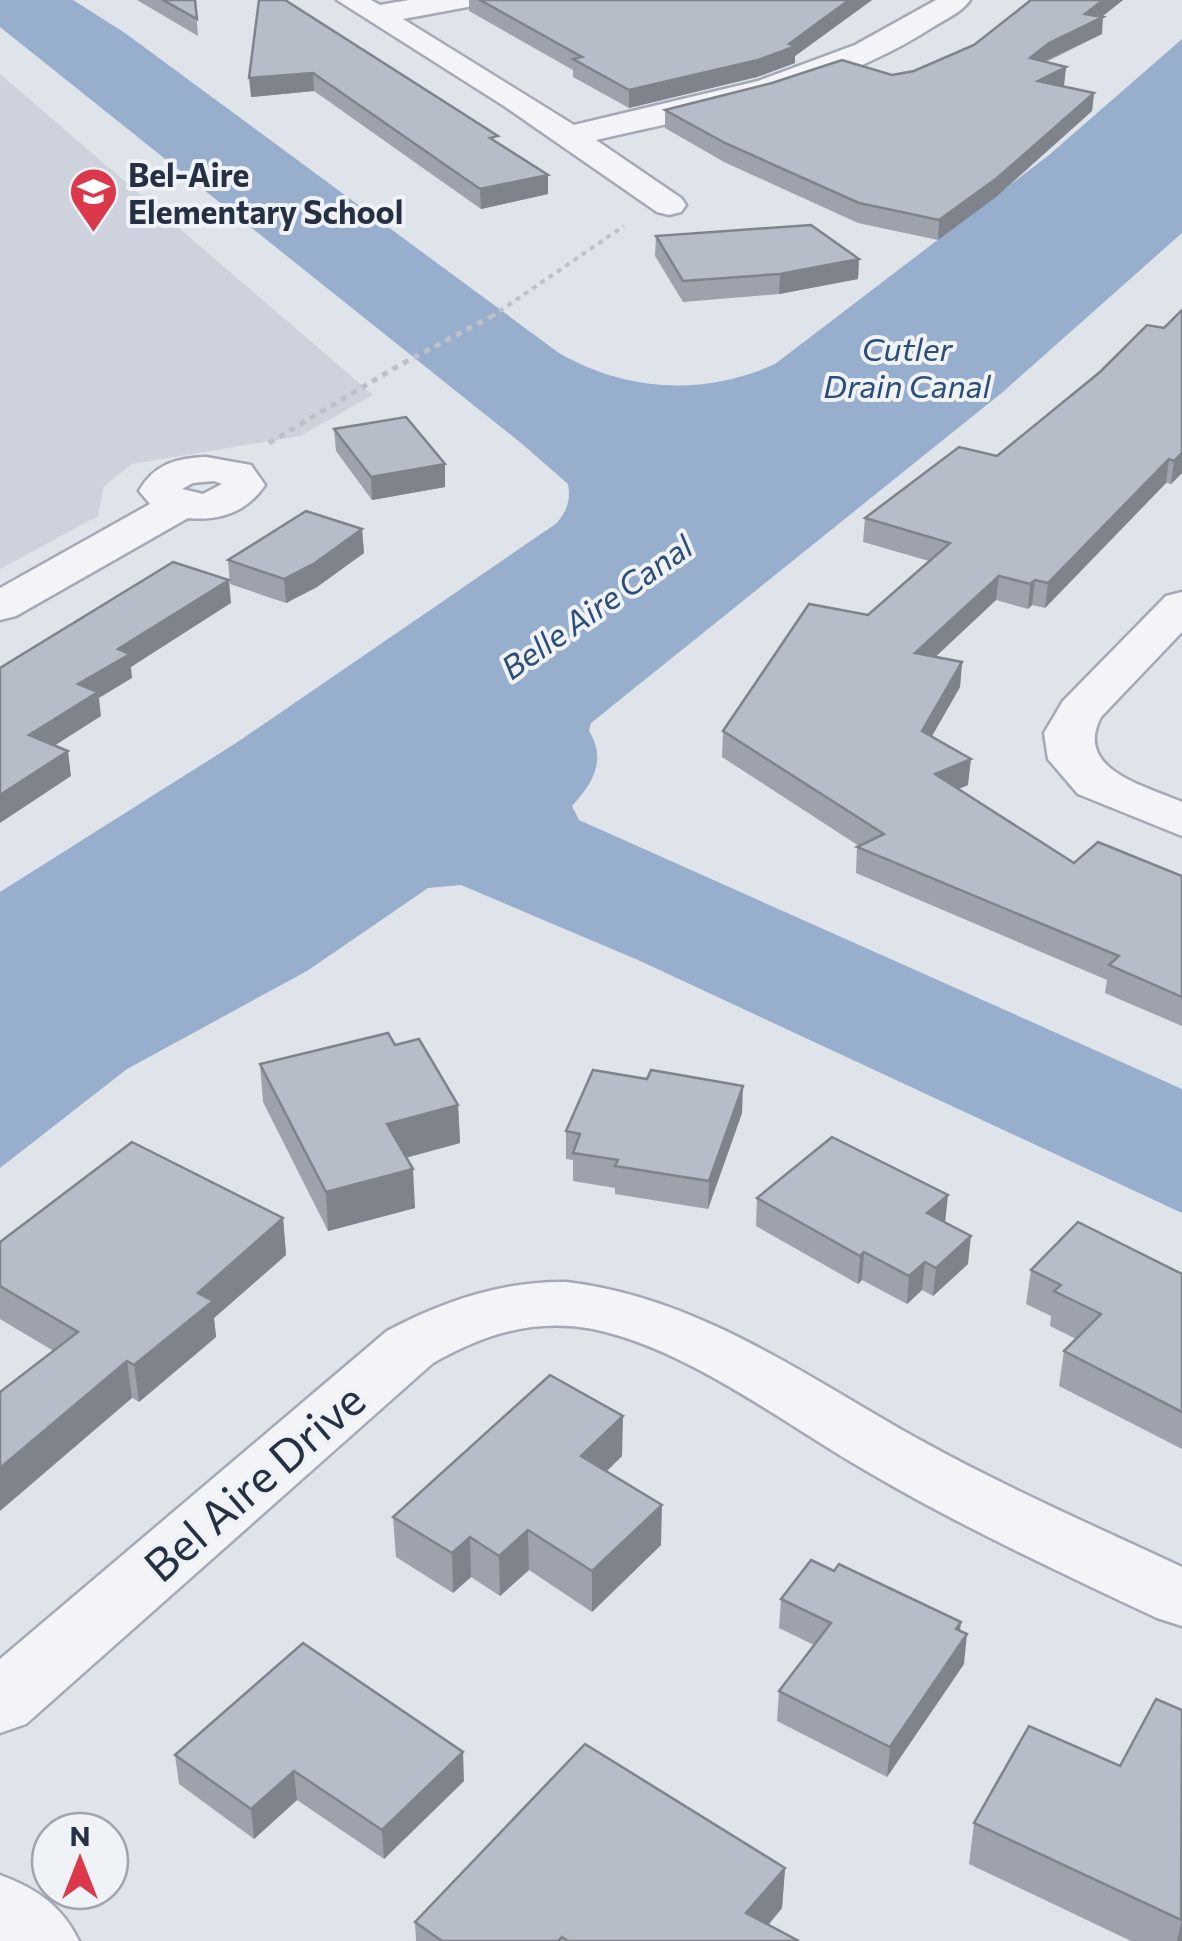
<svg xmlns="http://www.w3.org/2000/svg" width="1182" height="1941" font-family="Commissioner,sans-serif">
<rect width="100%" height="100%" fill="#dfe3ea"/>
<polygon fill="#cdd2dc" points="0,74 373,395 300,436 132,464 104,486 98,516 0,569"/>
<path fill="#97afcd" d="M0,0H73L125,33L559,353C627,392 704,396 775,364L1049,155L1182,39V233L1004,391L591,723L589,731C607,760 593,783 572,806L579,820L1182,1089V1213L638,960L461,885L428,888L307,971L127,1069L0,1168V892L236,743L557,523C567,510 571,501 568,484L521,443L0,27Z"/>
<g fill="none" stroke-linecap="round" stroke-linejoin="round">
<defs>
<g id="street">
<path d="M337,0H371L380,5L409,0H477L473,6L403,19L574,125L758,81L855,45L936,0H970C962,12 946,19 933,27C833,92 710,114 596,140L681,198L686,205L681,212L669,215L657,212L504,106Z"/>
<path d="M206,457L251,465L265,485C247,512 220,521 188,518L16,616L0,620V588L150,504L139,491C154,464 177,458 206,457ZM214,481L222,484L203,494L182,489L193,483Z"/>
<path d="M1182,592V632L1101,717C1073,770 1146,786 1182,802V836L1078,794L1048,759L1044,733L1063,701L1166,596Z"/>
<path d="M566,1282C698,1297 807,1377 920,1440C1005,1487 1094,1526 1182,1567V1626L1157,1618C1060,1572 962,1527 870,1473C786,1425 689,1349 593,1329C534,1318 484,1334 433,1363L26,1724L0,1733V1659L387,1331C443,1301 502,1281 566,1282Z"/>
<path d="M0,1875C36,1888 62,1906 79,1941H0Z"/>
</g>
</defs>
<use href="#street" stroke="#a4aab5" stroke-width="5"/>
<polyline stroke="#bdc1c9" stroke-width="4" stroke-dasharray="5 5" stroke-linecap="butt" points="491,317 624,226"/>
<polyline stroke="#bdc1c9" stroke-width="5" stroke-dasharray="6 6" stroke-linecap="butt" points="269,443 398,366 496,314"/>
<use href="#street" fill="#f2f4f8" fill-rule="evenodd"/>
</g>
<g fill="#9da2ac">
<polygon points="137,0 195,0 198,36"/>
<polygon points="259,0 498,143 548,194 481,209 314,91 251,97"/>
<polygon points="469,0 872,0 795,56 795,63 757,77 629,108 573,77 573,70 469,11"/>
<polygon points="1031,0 1123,0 1102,17 1102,34 1046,62 1066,67 1064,85 1062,86 1094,93 1092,111 996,197 938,240 858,223 724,162 665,128 665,110 914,71 974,45"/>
<polygon points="656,236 859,259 858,279 779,294 683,302 655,256"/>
<polygon points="1182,310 1182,473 1171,484 1166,483 1045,608 1032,605 1028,609 996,600 935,657 962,662 960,687 932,736 968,785 958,789 1074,863 1182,876 1182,1026 1105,993 1107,980 856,873 857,847 859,846 722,757 723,731 868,615 929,561 863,542 865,518 997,456 1164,328"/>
<polygon points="334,429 445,487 372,500 336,451"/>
<polygon points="362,529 364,553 317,587 286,603 230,584 228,560"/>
<polygon points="395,1045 458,1105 460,1143 406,1158 415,1208 328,1231 263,1102 260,1064"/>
<polygon points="742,1113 708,1209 615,1194 615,1188 573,1181 573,1160 566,1159 566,1131"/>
<polygon points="757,1198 945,1223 968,1264 933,1296 922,1290 907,1304 862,1280 858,1284 756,1226"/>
<polygon points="283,1218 286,1255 214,1318 216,1337 139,1402 0,1319 0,1242"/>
<polygon points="1031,1270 1182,1274 1182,1449 1059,1386 1064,1351 1076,1339 1050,1326 1051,1316 1026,1304"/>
<polygon points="622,1456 607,1471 661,1545 592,1612 529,1570 500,1596 471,1577 453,1593 396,1557 393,1517"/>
<polygon points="834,1571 960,1631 964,1664 887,1777 777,1721 779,1691 814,1645 779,1628 781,1599"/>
<polygon points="1182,1710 1182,1941 1131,1941 969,1864 974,1823 1120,1766"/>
<polygon points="175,1755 464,1781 384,1859 297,1800 254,1839 179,1784"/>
<polygon points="785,1868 782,1908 768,1925 799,1941 416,1941 415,1922"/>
</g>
<g fill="#7f848c">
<polygon points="849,0 872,0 795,56 795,63 757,77 629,108 629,90 789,44"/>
<polygon points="1103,0 1123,0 1100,18 1103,17 1102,34 1047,60 1028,76 1030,58"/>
<polygon points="1066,67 1064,85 1036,99 1038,81"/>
<polygon points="313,73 314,91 251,97 249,78"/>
<polygon points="1094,93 1092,111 996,197 938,240 939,220"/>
<polygon points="548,175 548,194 481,209 480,189"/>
<polygon points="859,259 858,279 779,294 780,274"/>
<polygon points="1182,453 1182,473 1171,484 1174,461"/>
<polygon points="1169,459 1166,483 1045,608 1048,583"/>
<polygon points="445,464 445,487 372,500 371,477"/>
<polygon points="362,529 364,553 317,587 286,603 284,579"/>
<polygon points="999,576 996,600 913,678 915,653"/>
<polygon points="229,580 231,603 131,667 132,678 99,698 101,716 32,760 29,735 78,684 118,649"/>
<polygon points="1035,580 1032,605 1028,609 1030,584"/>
<polygon points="962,662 960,687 920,757 922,731"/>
<polygon points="68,751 71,776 0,823 0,795"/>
<polygon points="971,759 968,785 933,800 935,774"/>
<polygon points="743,1086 742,1113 708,1209 709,1181"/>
<polygon points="458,1105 460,1143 389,1162 387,1124"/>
<polygon points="413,1169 415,1208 328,1231 326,1192"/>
<polygon points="948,1195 945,1223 927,1213"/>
<polygon points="283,1218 286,1255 214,1318 216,1337 139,1402 134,1365 198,1293"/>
<polygon points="971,1236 968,1264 933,1296 936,1268"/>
<polygon points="864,1252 862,1280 858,1284 860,1256"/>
<polygon points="925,1262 922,1290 907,1304 909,1276"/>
<polygon points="127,1361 132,1398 0,1511 0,1468"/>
<polygon points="623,1416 622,1456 581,1496 581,1456"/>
<polygon points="662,1505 661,1545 592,1612 592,1571"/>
<polygon points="528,1530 529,1570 500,1596 499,1556"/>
<polygon points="470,1537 471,1577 453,1593 452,1553"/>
<polygon points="961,1622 958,1648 967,1634 964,1664 887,1777 890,1747"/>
<polygon points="463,1752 464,1781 384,1859 382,1830"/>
<polygon points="294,1771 297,1800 254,1839 251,1809"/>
<polygon points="785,1868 782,1908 755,1941 746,1913"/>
<polygon points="1182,1918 1182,1941 1177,1941"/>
</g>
<g fill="#b6bcc8" stroke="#7f848c" stroke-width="2.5">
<polygon points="163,0 195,0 197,19"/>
<polygon points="259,0 285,0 498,136 490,138 548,175 480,189 313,73 249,78"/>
<polygon points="480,0 849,0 789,44 796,46 758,60 629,90 573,59 582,57"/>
<polygon points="1031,0 1103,0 1085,14 1103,17 1049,43 1030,58 1066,67 1038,81 1094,93 997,178 939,220 859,203 725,143 665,110 772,83 842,60 892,75 914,71 974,45"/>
<polygon points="811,225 859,259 780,274 683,281 656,236"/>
<polygon points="1182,310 1182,453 1174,461 1169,459 1048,583 1035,580 1030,584 999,576 915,653 962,662 922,731 971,759 935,774 1074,863 1098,842 1182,876 1182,997 1109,965 1119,956 857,847 884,834 723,731 809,604 868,615 950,543 865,518 959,447 997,456 1100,372 1147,325 1164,328"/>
<polygon points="406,417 445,464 371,477 334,429"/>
<polygon points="306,511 362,529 315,563 284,579 228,560"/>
<polygon points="173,562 229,580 118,649 130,654 78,684 98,692 29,735 68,751 0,795 0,668"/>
<polygon points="388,1033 395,1045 419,1039 458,1105 387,1124 413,1169 326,1192 260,1064"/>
<polygon points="593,1070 647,1079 651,1070 743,1086 709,1181 615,1166 618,1160 573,1153 580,1134 566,1131"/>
<polygon points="832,1137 948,1195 927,1213 971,1236 936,1268 925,1262 909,1276 864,1252 860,1256 757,1198"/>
<polygon points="132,1142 283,1218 198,1293 213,1301 134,1365 127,1361 0,1468 0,1392 78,1332 0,1286 0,1242"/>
<polygon points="1078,1222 1182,1274 1182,1412 1064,1351 1101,1314 1054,1291 1061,1285 1031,1270"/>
<polygon points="550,1375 623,1416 581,1456 662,1505 592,1571 528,1530 499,1556 470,1537 452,1553 393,1517"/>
<polygon points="811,1560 834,1571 839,1564 961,1622 956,1629 967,1634 890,1747 779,1691 831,1623 781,1599"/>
<polygon points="303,1643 463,1752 382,1830 294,1771 251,1809 175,1755"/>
<polygon points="1156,1699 1182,1710 1181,1920 974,1823 1029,1726 1120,1766"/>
<polygon points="585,1744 785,1868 746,1913 799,1941 568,1941 562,1937 558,1941 442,1941 415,1922"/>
</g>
<defs>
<symbol id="school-pin" viewBox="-11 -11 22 30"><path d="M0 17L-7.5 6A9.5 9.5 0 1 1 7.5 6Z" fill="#db384b" stroke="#eff2f7"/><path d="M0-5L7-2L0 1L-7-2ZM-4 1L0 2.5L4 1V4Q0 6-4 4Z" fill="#fff"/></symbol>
</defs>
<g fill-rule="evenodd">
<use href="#school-pin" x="66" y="164" width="55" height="75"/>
</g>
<g text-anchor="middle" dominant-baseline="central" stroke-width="8" stroke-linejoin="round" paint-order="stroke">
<g font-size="32" font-weight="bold" fill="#263043" stroke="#eff2f7" text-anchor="start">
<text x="128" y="174">Bel-Aire<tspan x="128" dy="37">Elementary School</tspan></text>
</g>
<g font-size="32" font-style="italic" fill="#2c4d7a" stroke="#eff2f7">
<text x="907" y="348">Cutler<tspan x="907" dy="37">Drain Canal</tspan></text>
<text transform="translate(596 606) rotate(-35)">Belle Aire Canal</text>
</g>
<g font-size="45" fill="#263043" stroke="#eff2f7">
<text transform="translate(253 1481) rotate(-41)">Bel Aire Drive</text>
</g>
</g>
<g transform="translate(80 1861)"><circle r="48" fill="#eff2f7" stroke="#9fa4af" stroke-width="2.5"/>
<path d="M0-8L18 38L0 25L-18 38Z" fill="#db384b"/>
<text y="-15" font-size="28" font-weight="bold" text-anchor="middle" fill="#263043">N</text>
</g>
</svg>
